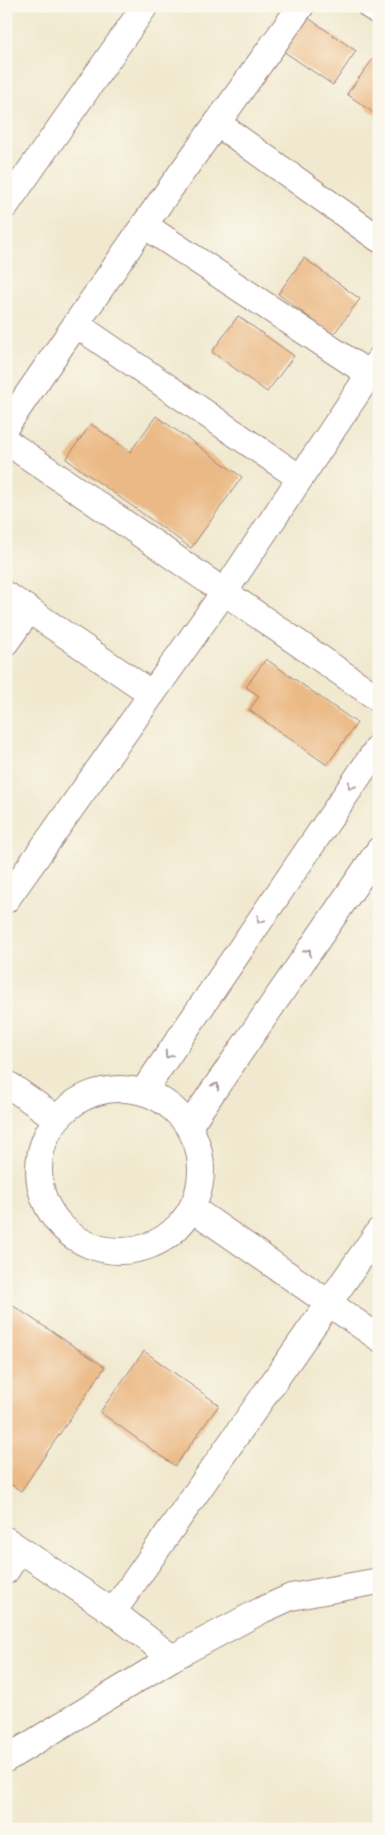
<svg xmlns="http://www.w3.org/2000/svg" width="385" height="1835" font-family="'Balsamiq Sans',sans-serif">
<rect width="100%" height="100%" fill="#fbf7ec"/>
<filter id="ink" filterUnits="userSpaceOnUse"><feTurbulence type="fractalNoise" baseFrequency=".02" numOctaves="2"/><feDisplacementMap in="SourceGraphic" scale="10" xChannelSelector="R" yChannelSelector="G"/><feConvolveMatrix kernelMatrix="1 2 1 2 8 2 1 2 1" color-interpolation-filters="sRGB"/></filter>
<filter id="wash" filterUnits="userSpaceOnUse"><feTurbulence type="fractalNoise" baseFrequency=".0096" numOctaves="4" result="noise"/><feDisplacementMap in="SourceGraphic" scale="20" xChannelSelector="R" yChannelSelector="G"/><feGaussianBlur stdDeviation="1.12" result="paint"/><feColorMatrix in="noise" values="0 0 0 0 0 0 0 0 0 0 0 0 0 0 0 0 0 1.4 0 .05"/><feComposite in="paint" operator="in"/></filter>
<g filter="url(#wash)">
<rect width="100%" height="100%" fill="#f0e9cf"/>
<g id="blocks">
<g fill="#ebb985">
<polygon points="304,15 356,51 333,85 280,49"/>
<polygon points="373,59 379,63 379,117 347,94"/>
<polygon points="304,258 360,299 333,335 278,294"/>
<polygon points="238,316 294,356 267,392 212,352"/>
<polygon points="156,416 242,477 191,548 66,459 91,424 130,452"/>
<polygon points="266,659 357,723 327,765 249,710 259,696 246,687"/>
<polygon points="6,1301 105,1367 21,1491 6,1481"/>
<polygon points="144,1351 219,1405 175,1466 100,1412"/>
</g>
</g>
</g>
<g filter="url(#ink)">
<use href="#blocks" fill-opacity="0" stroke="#9d847d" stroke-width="1"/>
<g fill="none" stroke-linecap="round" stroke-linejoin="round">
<defs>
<g id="minor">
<polyline points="370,6 379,12"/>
<polyline points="217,123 379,239"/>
<polyline points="6,205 145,6"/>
<polyline points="144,225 369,374"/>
<polyline points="77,325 300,478"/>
<polyline points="6,426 144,225 301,6"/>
<polyline points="6,441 379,699"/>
<polyline points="6,595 29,610 6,642"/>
<polyline points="29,610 152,694"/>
<polyline points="6,900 225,591 379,360"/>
<polyline points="6,1083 56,1118"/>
<circle cx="120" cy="1170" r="81"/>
<polyline points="143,1092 379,746"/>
<polyline points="189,1126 379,850"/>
<polyline points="193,1209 379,1338"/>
<polyline points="6,1540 113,1612 172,1658"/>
<polyline points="6,1571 20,1550"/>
<polyline points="113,1612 379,1231"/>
<polyline points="6,1759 172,1658 262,1610 291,1597 379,1581"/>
</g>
</defs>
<use href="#minor" stroke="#9d847d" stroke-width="28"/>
<use href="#minor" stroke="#fff" stroke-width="26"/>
</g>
<defs><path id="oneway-chevron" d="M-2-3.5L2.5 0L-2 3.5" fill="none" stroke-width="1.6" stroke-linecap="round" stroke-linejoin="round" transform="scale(1.25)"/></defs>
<g stroke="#ae9aa0">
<use href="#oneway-chevron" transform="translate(351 786) rotate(124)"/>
<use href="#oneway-chevron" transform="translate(260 920) rotate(124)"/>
<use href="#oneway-chevron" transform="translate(308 952) rotate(-55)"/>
<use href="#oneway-chevron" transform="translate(168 1055) rotate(124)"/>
<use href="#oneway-chevron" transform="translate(216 1086) rotate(-55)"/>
</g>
</g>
<rect width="385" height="1835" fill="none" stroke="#fbf7ec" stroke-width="25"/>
</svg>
